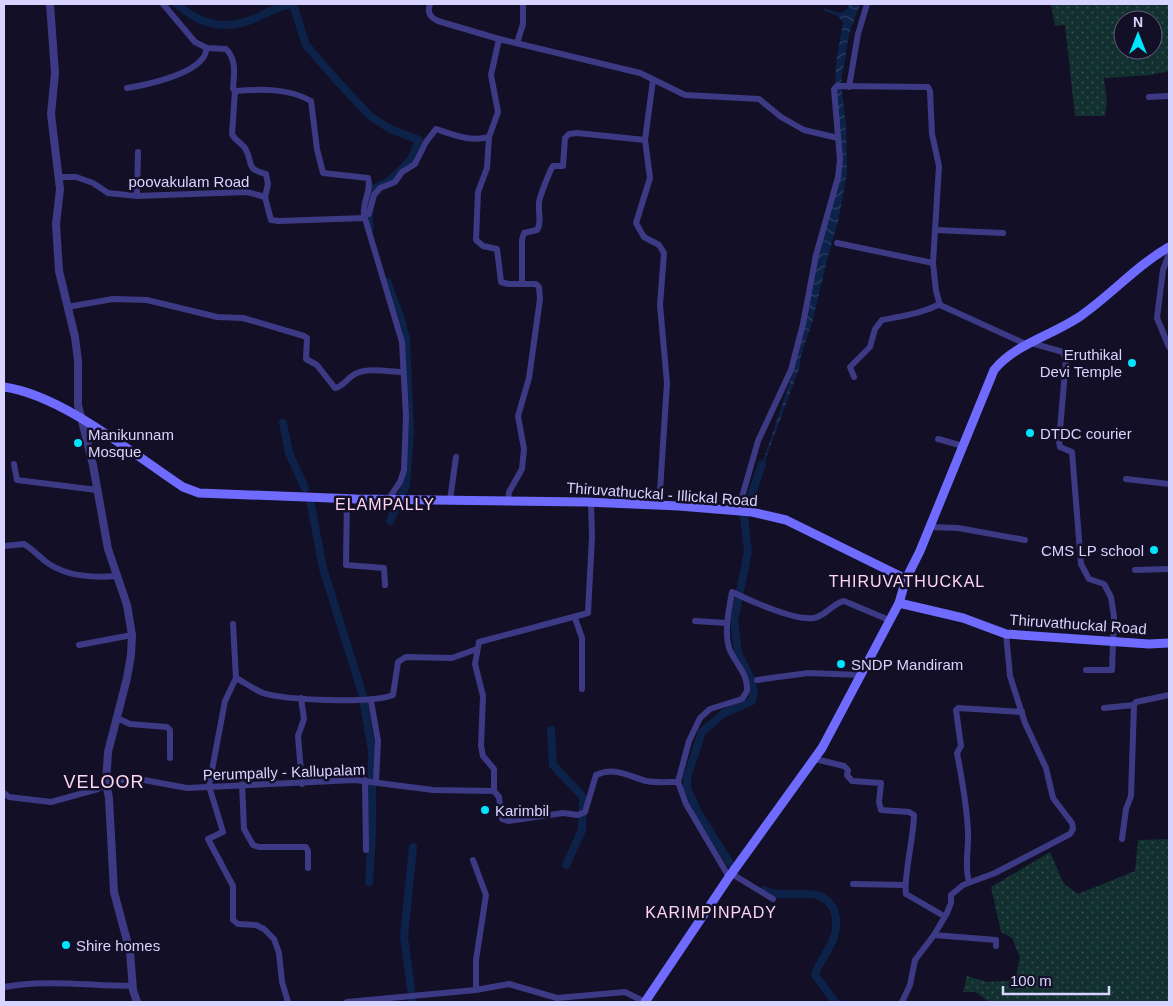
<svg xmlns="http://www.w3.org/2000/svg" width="1173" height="1006" font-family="Arial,sans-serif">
<defs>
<pattern id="grass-dots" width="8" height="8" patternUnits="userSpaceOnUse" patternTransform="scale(1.25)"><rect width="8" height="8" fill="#12302f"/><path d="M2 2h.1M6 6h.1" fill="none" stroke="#344d4e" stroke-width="1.8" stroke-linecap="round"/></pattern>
<pattern id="water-waves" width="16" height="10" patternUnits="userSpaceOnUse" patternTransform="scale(1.25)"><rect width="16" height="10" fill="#0c2248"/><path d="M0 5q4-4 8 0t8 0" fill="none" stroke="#2f4163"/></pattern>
</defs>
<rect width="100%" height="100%" fill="#130f26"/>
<g fill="url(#grass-dots)" fill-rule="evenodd">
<path d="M1051,4H1169V71L1150,75L1104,78L1107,102L1105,116H1075L1065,25L1055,26ZM1123,20H1153V50H1123Z"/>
<polygon points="1169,839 1169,1002 989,1002 976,992 963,992 967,976 988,982 1015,980 1020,958 1012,938 1001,932 991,887 1050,852 1064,884 1078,894 1135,871 1138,840"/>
</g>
<polygon fill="url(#water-waves)" points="850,4 860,4 849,34 841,83 846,125 847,174 838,222 828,256 812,323 801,355 800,366 744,517 793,373 816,263 839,182 835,86 836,63 843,22 838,16 825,11 823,8 840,13 845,11"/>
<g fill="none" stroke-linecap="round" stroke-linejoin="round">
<g stroke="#0c2248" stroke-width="8">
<path d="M177,4C196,21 215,29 241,23C260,19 273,6 293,4L306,45L340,84L370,116L390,129L419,140L411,159L404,167L389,181L375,188L371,194L367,205L370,228"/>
<polyline points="387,282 401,319 406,339 410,433 406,485 390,521"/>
<polyline points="283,423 289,453 305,488"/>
<polyline points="310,500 323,568 362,693 372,751 372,833 369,882"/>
<polyline points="551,730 553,765 583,797 582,830 566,865"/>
<polyline points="731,865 698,812 687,789 687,777 702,732 724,713 752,701 754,692 751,679 738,653 734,621 748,552 744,517 762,464"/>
<path d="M764,890C785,902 821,881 834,910C837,918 837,929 834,937C829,951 819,961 815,975L835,1002"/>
<polyline points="411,989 404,937 413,847"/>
<polyline points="412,1001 412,1002"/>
</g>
<g stroke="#3d3a85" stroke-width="6">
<path d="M163,4L195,42L207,48L226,49C237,60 234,74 233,89L235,91C260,89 289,88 311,101L317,149L323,173L368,178C372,190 362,203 364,215L402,342L406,416L404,470L400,482L388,500"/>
<path d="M430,4C427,13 430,17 438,21L499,39L640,73L685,95L759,99L781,117L804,130L838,138"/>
<polyline points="499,39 491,75 498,112 489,137 487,168 478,192 476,240 483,246 497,249 501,282 508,284 536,284 539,287 540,299 529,378 518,416 524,449 522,469 509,492 508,501"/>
<polyline points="517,43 523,24 523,4"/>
<polyline points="653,80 645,140 650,178 636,223 644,237 659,245 664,253 660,305 667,383 659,506"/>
<polyline points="849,87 858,34 867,4"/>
<path d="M127,88C147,85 190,75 202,59C205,57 206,51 207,48"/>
<path d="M235,91L232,134C235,141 241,142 245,148C254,162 244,169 266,174L268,184L265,197"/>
<polyline points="1149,97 1169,96"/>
<polyline points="59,177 76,177 93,183 108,193 137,196 247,192 265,197 271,220 279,221 365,218"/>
<polyline points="137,196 138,152"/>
<path d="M364,215L369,214L374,195L380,188L395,182L402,172L415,164L426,142L436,129C454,135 470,142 489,137"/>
<polyline points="936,230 1003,233"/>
<polyline points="837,243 933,263"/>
<polyline points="1169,254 1163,270 1157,318 1169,347"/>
<path d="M522,283V240L524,233L537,230C542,223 538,212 539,203C539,198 550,170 553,166H563L565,138L569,134L577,133L645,140"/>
<path d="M67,307L113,299L147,300L217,317L243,318L304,336L307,338L306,359L317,365L335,388C344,386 347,378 355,374C368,367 389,372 403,372"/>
<polyline points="1031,343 1063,352 1066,360 1059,441 1060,447 1072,452 1081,564 1089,579 1104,584 1111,597 1114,617 1112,670 1086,670"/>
<polyline points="1063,352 1092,355"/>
<path d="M854,377L850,367L870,347L875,329L882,320C902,316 921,314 940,304"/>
<polyline points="938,439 963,446"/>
<polyline points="14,464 17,480 97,490"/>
<polyline points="1126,479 1169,484"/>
<polyline points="347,499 346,565 384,568 385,585"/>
<polyline points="450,500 456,457"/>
<polyline points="738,511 758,441 791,370 803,324 816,255 838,177 840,160 834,89 837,86 928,87 930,91 932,134 939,166 933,263 936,291 940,305 1028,345"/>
<polyline points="930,527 958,528 1025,540"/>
<path d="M4,546L24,544C32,549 38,555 45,561C65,577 92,578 116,576"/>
<polyline points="1135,570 1169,569"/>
<polyline points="575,618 582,638 582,689"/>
<polyline points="695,621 727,623"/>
<polyline points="233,624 236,678 225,701 209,786 223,832 208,839 233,886 233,920 238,924 256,925 264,929 274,939 279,953 282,982 288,1002"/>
<polyline points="79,645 132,635"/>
<path d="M236,678C244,682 253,689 263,693C285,700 371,704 393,695L398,662L406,657L452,658L477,649"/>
<polyline points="757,680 808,673 861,675"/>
<polyline points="301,698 304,719 298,736 302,784"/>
<polyline points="371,701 378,741 376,781"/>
<polyline points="1104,708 1134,705"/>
<polyline points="117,718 130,724 167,727 170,730 170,758"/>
<path d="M815,759L844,766L848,770L847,775L852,781L881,783L879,802L881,810L909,812L914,815C914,835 903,880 906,894L944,916"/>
<polyline points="365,780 366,850"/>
<polyline points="242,784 244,829 253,845 259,847 306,847 308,851 308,868"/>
<polyline points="494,791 494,769 483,756 481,746 483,696 475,664 479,642 588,613 592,537 591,502"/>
<path d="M494,791L499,797L502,819L508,821L563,813L578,815L585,812L596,775C614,766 628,776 646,781C656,783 668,782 678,782"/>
<polyline points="4,793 9,797 51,802 98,789 106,783 133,778 187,788 355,780 433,790 494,791"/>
<polyline points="1122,839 1126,809 1131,796 1134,705 1136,702 1169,695"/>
<polyline points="473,860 486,895 476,960 476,990"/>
<polyline points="732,874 773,899"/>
<path d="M729,877L686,804L678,782L689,741L700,718L710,709L742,699L747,691C748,672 735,664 729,648C724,631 729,609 732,592C751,601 795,621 814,618C826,616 833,603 844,601L889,620"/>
<path d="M969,882C964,866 969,849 968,832C967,805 962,779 957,753L961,746L956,710L958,708L1022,712"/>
<polyline points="853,884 905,885"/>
<polyline points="934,935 996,940 996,946"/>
<path d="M4,987C47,979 89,986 133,986"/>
<polyline points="347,1002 476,990 509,984 557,998 625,992 645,1002"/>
<polyline points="902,1002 910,985 915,960 934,935 947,913 951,903 951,895 963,885 995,873 1070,834 1073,829 1072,823 1053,798 1046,768 1025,723 1010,676 1006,634"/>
</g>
<polyline stroke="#3d3a85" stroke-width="8" points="50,4 55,73 51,114 60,189 56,224 59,271 75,337 78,361 78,405 93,465 108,549 127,605 132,635 131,655 127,678 108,752 106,783 109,798 114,892 130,952 133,990 137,1002"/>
<g stroke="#6f6bff" stroke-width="9">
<path d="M4,387C62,395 133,454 183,487L199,493L356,499L586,502L679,506L752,512L786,520L906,579"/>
<polyline points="899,603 963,618 1006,634 1149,644 1169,643"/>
<path d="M645,1002L729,877L822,748L899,603L906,579L920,551L994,370C1016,343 1054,335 1082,315C1112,294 1136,266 1169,247"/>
</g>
</g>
<g fill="#00e5ff" stroke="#130f26" stroke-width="2">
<circle cx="1132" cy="363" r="5"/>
<circle cx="1030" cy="433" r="5"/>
<circle cx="78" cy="443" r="5"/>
<circle cx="1154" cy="550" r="5"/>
<circle cx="841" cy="664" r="5"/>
<circle cx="485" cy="810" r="5"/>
<circle cx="66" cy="945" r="5"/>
</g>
<g text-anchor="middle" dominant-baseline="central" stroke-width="5" stroke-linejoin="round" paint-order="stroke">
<g font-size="15" fill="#d9d4ff" stroke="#130f26">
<text x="189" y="181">poovakulam Road</text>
<text transform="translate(662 494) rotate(4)">Thiruvathuckal - Illickal Road</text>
<text transform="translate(1078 624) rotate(4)">Thiruvathuckal Road</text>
<text transform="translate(284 772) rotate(-2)">Perumpally - Kallupalam</text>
</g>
<g font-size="15" fill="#d9d4ff" stroke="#130f26" text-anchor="start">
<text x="1122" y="354" text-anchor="end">Eruthikal<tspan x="1122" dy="17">Devi Temple</tspan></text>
<text x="1040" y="433">DTDC courier</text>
<text x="88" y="434">Manikunnam<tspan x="88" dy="17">Mosque</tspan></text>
<text x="1144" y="550" text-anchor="end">CMS LP school</text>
<text x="851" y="664">SNDP Mandiram</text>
<text x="495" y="810">Karimbil</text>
<text x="76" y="945">Shire homes</text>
</g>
<g font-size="16" letter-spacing="1" fill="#ffd6f0" stroke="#130f26">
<text x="385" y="504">ELAMPALLY</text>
<text x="907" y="581">THIRUVATHUCKAL</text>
<text x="711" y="912">KARIMPINPADY</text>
</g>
<g font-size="18" letter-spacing="1" fill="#ffd6f0" stroke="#130f26">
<text x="104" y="782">VELOOR</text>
</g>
</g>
<rect width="1173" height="1006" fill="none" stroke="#d9d4ff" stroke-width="10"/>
<g transform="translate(1138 35)"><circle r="24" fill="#130f26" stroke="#625e7d"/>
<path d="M0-4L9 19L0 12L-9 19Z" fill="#00e5ff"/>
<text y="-8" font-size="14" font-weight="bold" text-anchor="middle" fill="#d9d4ff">N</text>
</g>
<path d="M1003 986v8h106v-8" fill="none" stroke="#d9d4ff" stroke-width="2.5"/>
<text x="1010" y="986" font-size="15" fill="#d9d4ff" stroke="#130f26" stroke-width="4" paint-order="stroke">100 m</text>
</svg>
